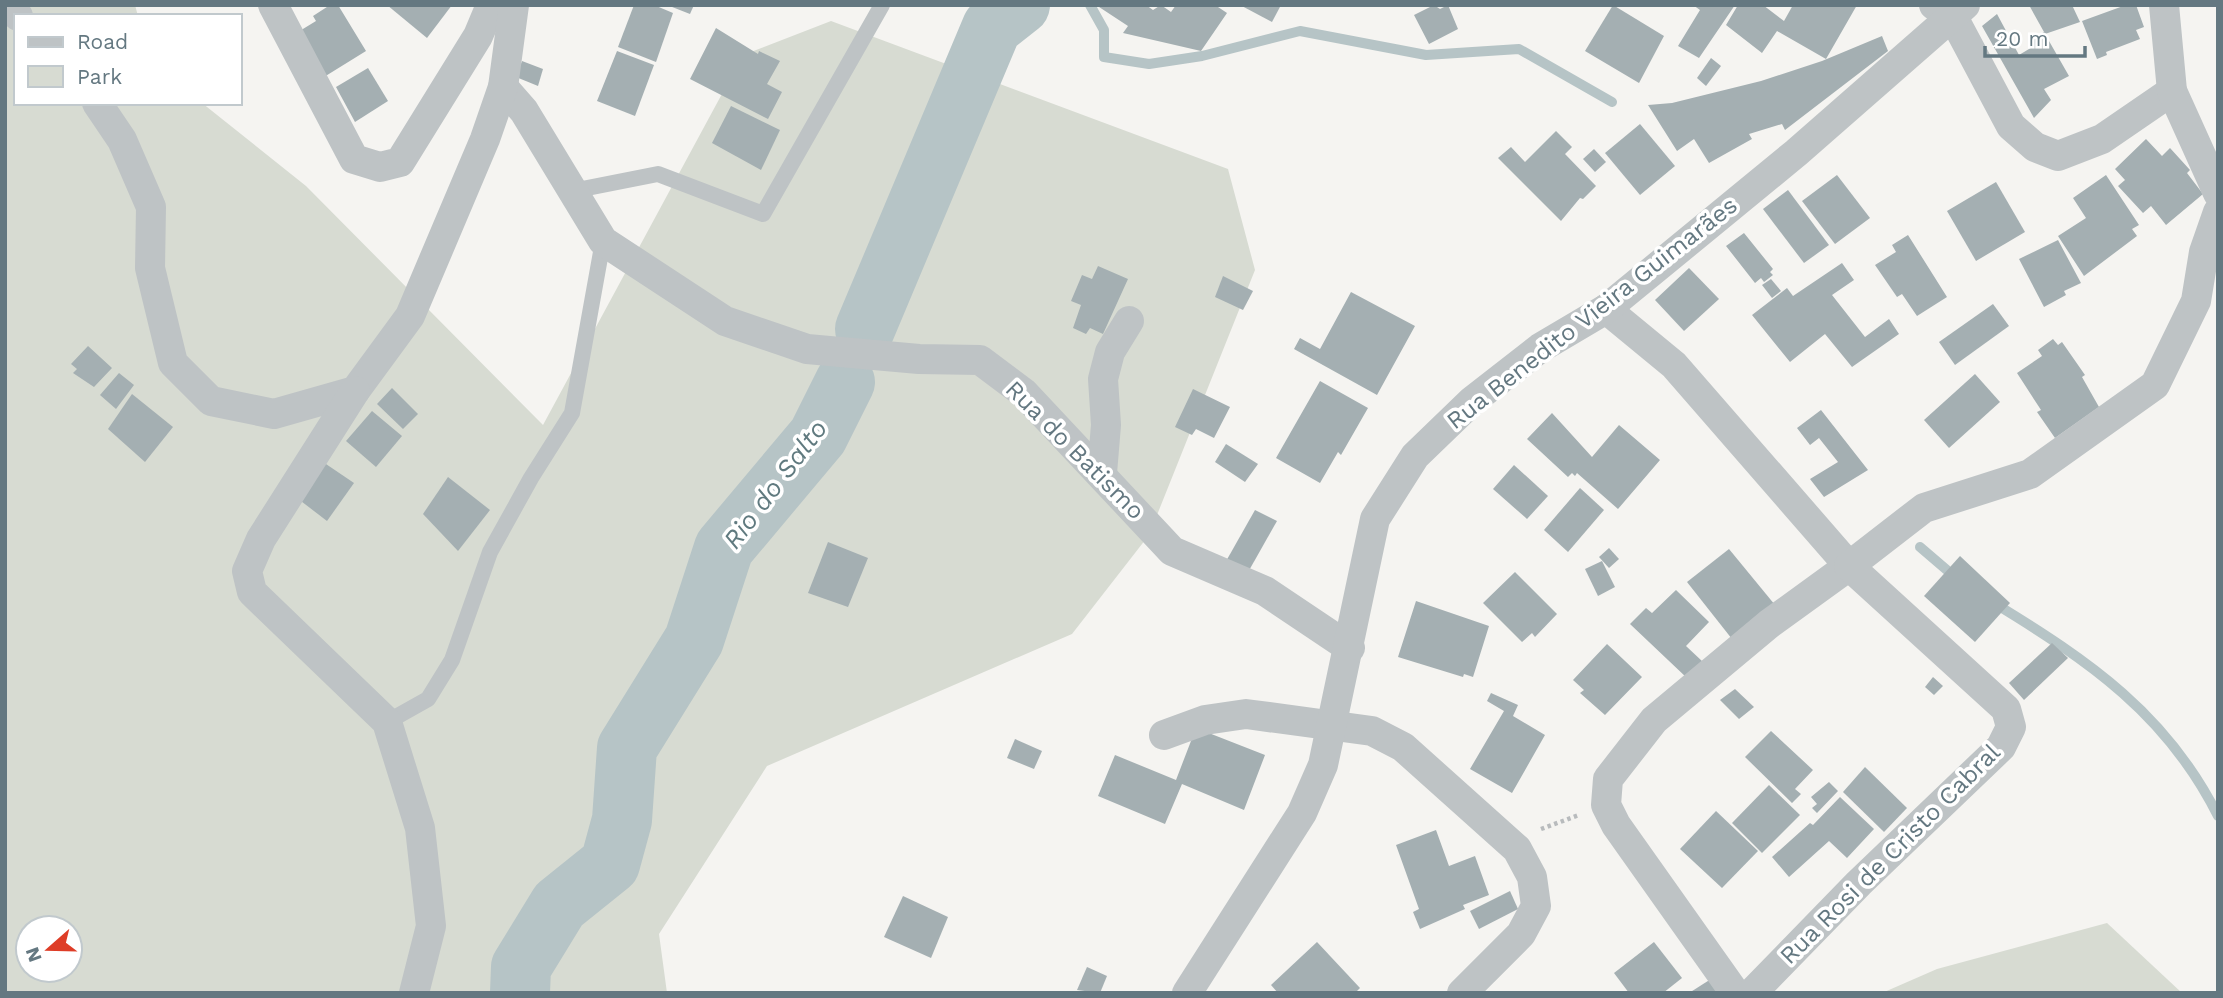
<svg xmlns="http://www.w3.org/2000/svg" width="2223" height="998" font-family="'Work Sans',sans-serif">
<rect width="100%" height="100%" fill="#f5f4f1"/>
<g fill="#d7dbd2" fill-rule="evenodd">
<path d="M5,5H135L138,16H16V103H202L306,186L543,425L743,55L831,21L1228,169L1255,270L1149,535L1072,634L767,766L659,934L667,993H5ZM28,928H70V970H28Z"/>
<polygon points="2107,923 2182,993 1882,993 1937,969"/>
</g>
<g fill="none" stroke-linecap="round" stroke-linejoin="round">
<g stroke="#b6c4c6" stroke-width="10">
<polyline points="1090,5 1104,30 1104,57 1149,64 1202,56 1300,31 1426,55 1519,49 1612,102"/>
<polyline points="1920,547 1955,577"/>
<path d="M1994,603C2089,661 2167,714 2218,816"/>
</g>
<g stroke="#b6c4c6" stroke-width="60">
<polyline points="865,329 992,27 1020,5"/>
<polyline points="520,993 521,967 559,905 610,864 622,820 627,748 694,640 724,548 818,436 845,382"/>
</g>
</g>
<g fill="#a4afb2">
<polygon points="330,5 338,5 366,51 324,77 298,32 316,21 313,16"/>
<polygon points="387,5 452,5 427,38"/>
<polygon points="634,5 654,5 673,13 656,62 618,47"/>
<polygon points="667,5 694,5 690,14"/>
<polygon points="1096,5 1146,5 1153,10 1161,5 1171,12 1176,5 1215,5 1227,13 1201,51 1123,33 1128,26"/>
<polygon points="1240,5 1281,5 1272,22"/>
<polygon points="1434,5 1440,9 1448,5 1458,29 1429,44 1414,15"/>
<polygon points="1613,5 1664,36 1639,83 1585,51"/>
<polygon points="1693,5 1735,5 1699,58 1678,46 1700,10"/>
<polygon points="1738,5 1763,5 1784,21 1793,5 1857,5 1826,59 1777,31 1762,53 1726,25"/>
<polygon points="2029,5 2072,5 2080,22 2045,34 2069,76 2044,89 2051,100 2034,118 1982,26 1997,14 2019,55 2034,46 2030,40 2044,32"/>
<polygon points="2126,5 2136,5 2144,27 2136,30 2140,39 2106,52 2107,55 2097,59 2082,21"/>
<polygon points="716,28 758,54 759,51 780,61 767,84 782,92 768,119 690,79"/>
<polygon points="1882,36 1888,51 1785,130 1782,124 1749,134 1752,139 1709,163 1694,139 1677,151 1648,105 1672,103 1761,81 1822,61"/>
<polygon points="617,51 654,65 635,116 597,101"/>
<polygon points="1711,58 1721,66 1706,86 1697,78"/>
<polygon points="522,61 543,69 538,86 516,77"/>
<polygon points="368,68 388,101 355,122 336,87"/>
<polygon points="731,106 780,130 761,170 712,143"/>
<polygon points="1640,124 1675,166 1640,195 1605,153"/>
<polygon points="1556,131 1572,147 1565,154 1596,186 1583,199 1580,198 1561,221 1498,158 1511,147 1525,162"/>
<polygon points="2146,139 2162,156 2170,148 2190,170 2187,173 2203,194 2166,225 2151,206 2143,213 2118,186 2125,180 2115,169"/>
<polygon points="1594,149 1606,162 1595,172 1583,159"/>
<polygon points="1837,175 1870,218 1835,244 1802,201"/>
<polygon points="2106,175 2139,225 2132,229 2137,236 2084,276 2058,236 2086,218 2073,198"/>
<polygon points="1996,182 2025,232 1976,261 1947,211"/>
<polygon points="1788,190 1829,245 1804,263 1763,209"/>
<polygon points="1744,233 1773,269 1770,272 1773,275 1764,282 1761,278 1755,283 1726,246"/>
<polygon points="1908,235 1947,297 1917,316 1902,294 1897,297 1875,265 1896,252 1892,245"/>
<polygon points="2058,240 2081,283 2064,291 2066,295 2044,307 2019,259"/>
<polygon points="1842,263 1854,280 1832,295 1865,337 1889,319 1899,334 1852,367 1825,334 1790,362 1752,315 1787,288 1793,296"/>
<polygon points="1098,266 1128,279 1103,334 1090,328 1086,334 1073,328 1081,305 1071,301 1082,275 1092,279"/>
<polygon points="1689,268 1719,299 1684,331 1655,300"/>
<polygon points="1223,276 1253,291 1243,310 1215,297"/>
<polygon points="1771,279 1781,291 1772,298 1762,285"/>
<polygon points="1351,292 1415,326 1377,395 1294,349 1300,338 1320,349"/>
<polygon points="1993,304 2009,326 1955,365 1939,342"/>
<polygon points="2053,339 2058,345 2062,342 2085,375 2082,377 2099,407 2055,438 2037,412 2041,410 2017,373 2042,356 2038,350"/>
<polygon points="88,346 112,368 94,387 73,373 77,369 71,364"/>
<polygon points="119,373 134,385 116,409 100,395"/>
<polygon points="1975,374 2000,402 1949,448 1924,420"/>
<polygon points="1320,381 1368,408 1341,455 1338,452 1320,483 1276,458"/>
<polygon points="392,388 418,414 403,429 377,404"/>
<polygon points="1193,389 1230,407 1214,438 1196,429 1192,435 1175,427"/>
<polygon points="132,394 173,427 145,462 108,429"/>
<polygon points="1821,410 1868,470 1824,497 1810,479 1838,462 1819,438 1810,445 1797,428"/>
<polygon points="372,411 402,436 376,467 346,441"/>
<polygon points="1552,413 1592,457 1619,425 1660,460 1618,509 1577,473 1575,476 1572,473 1568,477 1527,439"/>
<polygon points="1226,444 1258,464 1245,482 1215,462"/>
<polygon points="323,462 354,483 327,521 297,498"/>
<polygon points="1514,465 1548,496 1527,519 1493,489"/>
<polygon points="448,477 490,510 458,551 423,514"/>
<polygon points="1580,488 1604,510 1568,552 1544,530"/>
<polygon points="1255,510 1277,521 1247,574 1225,563"/>
<polygon points="828,542 868,558 848,607 808,593"/>
<polygon points="1609,548 1619,559 1609,568 1599,557"/>
<polygon points="1729,549 1775,605 1732,639 1687,582"/>
<polygon points="1960,556 2010,603 1975,642 1924,596"/>
<polygon points="1602,561 1615,587 1598,596 1585,569"/>
<polygon points="1515,572 1557,614 1535,637 1532,633 1522,642 1483,603"/>
<polygon points="1676,590 1709,622 1686,646 1703,662 1687,678 1630,624 1646,608 1652,613"/>
<polygon points="1416,601 1489,626 1473,677 1464,674 1463,677 1398,657"/>
<polygon points="2052,643 2068,658 2024,700 2009,683"/>
<polygon points="1607,644 1642,677 1605,715 1580,693 1584,690 1573,680"/>
<polygon points="1933,677 1943,686 1934,695 1925,687"/>
<polygon points="1735,689 1754,707 1739,719 1720,700"/>
<polygon points="1491,693 1518,705 1513,716 1545,735 1512,793 1470,769 1504,711 1487,701"/>
<polygon points="1196,728 1265,755 1244,810 1182,784 1165,824 1098,796 1115,755 1176,780"/>
<polygon points="1771,731 1813,770 1795,789 1801,794 1792,803 1745,757"/>
<polygon points="1015,739 1042,751 1034,769 1007,758"/>
<polygon points="1865,767 1907,808 1884,832 1843,792"/>
<polygon points="1829,782 1838,791 1817,813 1812,808 1817,804 1811,797"/>
<polygon points="1769,785 1800,815 1762,853 1732,823"/>
<polygon points="1840,797 1874,829 1847,858 1829,841 1789,877 1772,857 1810,823 1813,825"/>
<polygon points="1716,811 1758,851 1722,888 1680,849"/>
<polygon points="1436,830 1449,866 1475,856 1489,895 1463,905 1465,909 1420,929 1413,912 1419,909 1396,845"/>
<polygon points="1510,891 1518,909 1479,929 1470,911"/>
<polygon points="903,896 948,917 931,958 884,937"/>
<polygon points="1317,942 1360,988 1355,993 1278,993 1271,985"/>
<polygon points="1654,942 1682,978 1663,993 1629,993 1614,973"/>
<polygon points="1087,967 1107,976 1100,993 1077,990"/>
<polygon points="1711,979 1719,993 1689,993"/>
</g>
<g fill="none" stroke-linecap="round" stroke-linejoin="round">
<polyline stroke="#b8bbbd" stroke-width="4.5" stroke-dasharray="3.5 3.5" stroke-linecap="butt" points="1541,829 1579,815"/>
<g stroke="#bec3c5" stroke-width="16">
<polyline points="572,191 658,174 763,214 882,5"/>
<polyline points="387,722 428,699 452,660 490,552 531,478 572,413 603,241"/>
</g>
<g stroke="#bec3c5" stroke-width="30">
<polyline points="7,5 18,16"/>
<polyline points="273,5 354,159 380,167 400,162 478,36 491,5"/>
<polyline points="1934,5 1953,17 2011,126 2035,147 2058,156 2102,139 2172,91"/>
<polyline points="2164,5 2172,91 2218,193"/>
<polyline points="503,87 524,111 603,241 725,321 807,349 919,359 980,360 1024,393 1172,551 1265,591 1350,648"/>
<polyline points="97,103 122,140 151,207 150,268 173,363 211,401 274,414 355,391 410,316 485,139 503,87 514,5"/>
<polyline points="1606,309 1674,365 1849,566 1769,624 1654,720 1608,779 1606,805 1616,825 1735,993"/>
<polyline points="355,391 261,539 247,571 252,592 387,722 420,828 431,926 414,993"/>
<polyline points="1102,473 1106,425 1103,379 1110,352 1129,321"/>
<polyline points="1164,735 1205,720 1246,714 1372,731 1403,747 1517,849 1532,877 1536,906 1521,934 1462,993"/>
<polyline points="1187,993 1302,813 1323,765 1375,519 1415,456 1472,401 1540,348 1606,309 1796,153 1965,5"/>
<polyline points="1752,993 1859,883 2001,747 2011,727 2006,709 1849,566 1924,508 2030,474 2155,385 2196,301 2204,252 2218,212"/>
</g>
</g>
<g text-anchor="middle" dominant-baseline="central" stroke-width="7" stroke-linejoin="round" paint-order="stroke">
<g font-size="24" fill="#647881" stroke="#fff">
<text transform="translate(1592 313) rotate(-38)">Rua Benedito Vieira Guimarães</text>
<text transform="translate(1075 450) rotate(45)">Rua do Batismo</text>
<text transform="translate(1890 854) rotate(-45)">Rua Rosi de Cristo Cabral</text>
</g>
<g font-size="26" font-style="italic" fill="#607a7f" stroke="#fff">
<text transform="translate(775 484) rotate(-53)">Rio do Salto</text>
</g>
</g>
<rect width="2223" height="998" fill="none" stroke="#647881" stroke-width="14"/>
<rect x="14" y="14" width="228" height="91" fill="#ffffff" stroke="#c1c9cd" stroke-width="2"/>
<rect x="28" y="37" width="35" height="10" fill="#bec3c5" stroke="#c1c9cd" stroke-width="2"/>
<text x="77" y="49" font-size="21" fill="#647881">Road</text>
<rect x="28" y="66" width="35" height="21" fill="#d7dbd2" stroke="#c1c9cd" stroke-width="2"/>
<text x="77" y="84" font-size="21" fill="#647881">Park</text>
<g transform="translate(49 949) rotate(250)"><circle r="33" fill="#ffffff" stroke="#c1c9cd" stroke-width="2"/>
<path d="M0-5L12 26L0 18L-12 26Z" fill="#de3d27"/>
<text y="-10" font-size="19" font-weight="bold" text-anchor="middle" fill="#647881">N</text>
</g>
<path d="M1985 46v10h100v-10" fill="none" stroke="#647881" stroke-width="3.5"/>
<text x="1996" y="46" font-size="21" fill="#647881" stroke="#ffffff" stroke-width="5" paint-order="stroke">20 m</text>
</svg>
